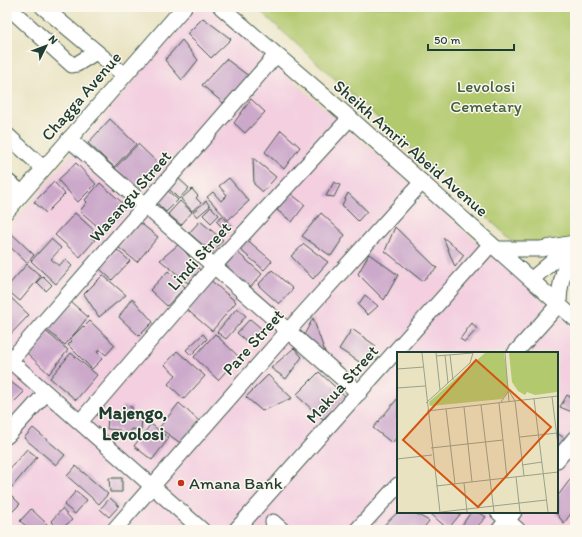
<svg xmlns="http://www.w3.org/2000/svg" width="582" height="537" font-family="Itim,sans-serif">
<rect width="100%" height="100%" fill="#fbf7ec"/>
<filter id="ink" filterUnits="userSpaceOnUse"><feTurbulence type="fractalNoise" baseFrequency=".025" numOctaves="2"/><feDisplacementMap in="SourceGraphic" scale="8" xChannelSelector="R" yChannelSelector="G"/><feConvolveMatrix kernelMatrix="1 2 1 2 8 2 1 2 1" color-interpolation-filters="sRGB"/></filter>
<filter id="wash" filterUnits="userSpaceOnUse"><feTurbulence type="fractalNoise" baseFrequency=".012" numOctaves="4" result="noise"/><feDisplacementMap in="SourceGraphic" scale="16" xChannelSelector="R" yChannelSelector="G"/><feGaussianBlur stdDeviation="0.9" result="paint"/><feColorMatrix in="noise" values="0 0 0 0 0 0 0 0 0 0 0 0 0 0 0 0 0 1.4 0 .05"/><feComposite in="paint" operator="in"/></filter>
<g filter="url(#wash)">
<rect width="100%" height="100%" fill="#e9e3c2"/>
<path fill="#f3cfe0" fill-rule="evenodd" d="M196,7H209L575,328V530H7V230ZM398,353H557V512H398Z"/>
<polygon fill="#b2c96e" stroke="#688351" points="256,7 575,7 575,242 516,244"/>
<g id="blocks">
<g fill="#cca9cb">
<polygon points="203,18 231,39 211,58 187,34"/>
<polygon points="182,40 198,60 182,80 165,60"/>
<polygon points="226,59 250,77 223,103 202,85"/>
<polygon points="251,99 265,112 245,133 234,123"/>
<polygon points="110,119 136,144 114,167 88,143"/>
<polygon points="281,130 300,147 284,169 265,152"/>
<polygon points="138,144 161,166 138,190 115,168"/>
<polygon points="253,158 276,177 263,192 254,184"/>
<polygon points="76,163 96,184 78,202 58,180"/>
<polygon points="178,178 189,188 179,199 168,188"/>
<polygon points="229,178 249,201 228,220 207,197 213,192 221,201 227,195 219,186"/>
<polygon points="54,182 65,194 46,213 34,202"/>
<polygon points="334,182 340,185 334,197 326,196"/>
<polygon points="100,183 126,206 104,232 80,211 87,202 85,200"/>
<polygon points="192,189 198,196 196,198 201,203 192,211 181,199"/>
<polygon points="168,191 178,200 166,212 157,203"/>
<polygon points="290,193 305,205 292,222 277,210"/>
<polygon points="348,193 367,211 358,221 342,205"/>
<polygon points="180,201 192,212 181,225 168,214"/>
<polygon points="206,201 210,206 197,217 193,212"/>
<polygon points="211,207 219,215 211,223 203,215"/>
<polygon points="75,213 95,231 90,236 95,240 80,257 55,235"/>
<polygon points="321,213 345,235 331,256 302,236"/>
<polygon points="222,216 232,226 227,232 216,221"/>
<polygon points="200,221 223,240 212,253 189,233"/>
<polygon points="139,222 158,237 137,262 118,247"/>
<polygon points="395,227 437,268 422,281 385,251"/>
<polygon points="10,232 34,255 27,263 7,244 7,235"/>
<polygon points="443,237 464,255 455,267"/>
<polygon points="245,238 272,261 264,270 237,247"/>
<polygon points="51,239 61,248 51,259 59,266 65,259 72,266 56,284 31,261"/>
<polygon points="179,244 200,270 188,283 160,260"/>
<polygon points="304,244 328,262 313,279 291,256"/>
<polygon points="117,250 130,261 112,280 100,269"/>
<polygon points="235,250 262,274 248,290 221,266"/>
<polygon points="369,254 398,275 384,300 358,274"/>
<polygon points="27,264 41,276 20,301 7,290 7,287"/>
<polygon points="272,270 293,289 279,304 258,285"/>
<polygon points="168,271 185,287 167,306 150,290"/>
<polygon points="103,275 126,295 99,317 84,294"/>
<polygon points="43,276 52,285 46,291 37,282"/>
<polygon points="208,278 236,302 212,331 184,307"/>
<polygon points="7,294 29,315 7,338"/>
<polygon points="365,295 378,306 368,315 358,305"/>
<polygon points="132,298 153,322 139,336 119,317"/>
<polygon points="71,302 88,317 65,345 47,330"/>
<polygon points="237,308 246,316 226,339 217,332"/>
<polygon points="313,318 326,355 303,337"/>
<polygon points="250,319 262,329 250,344 237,333"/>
<polygon points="90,321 115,345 106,355 99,349 97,352 103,358 92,369 68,345 72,341 70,339 83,326 84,327"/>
<polygon points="472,323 477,329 465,342 460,339"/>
<polygon points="43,329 68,350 49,374 27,353"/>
<polygon points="352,329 376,346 361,363 339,349"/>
<polygon points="203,334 207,339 191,355 186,350"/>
<polygon points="215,334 239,357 218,380 194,357"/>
<polygon points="294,348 302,357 286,379 271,368"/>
<polygon points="177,351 205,376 184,399 168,384 176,375 165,365"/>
<polygon points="71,353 97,375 76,400 50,378"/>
<polygon points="319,372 346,397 323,419 296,395"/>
<polygon points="268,375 292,398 262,411 246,397"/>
<polygon points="7,379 24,392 7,409"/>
<polygon points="567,395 575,400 575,408 572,412 560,407"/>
<polygon points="398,398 398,436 392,443 373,428"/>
<polygon points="179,403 199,421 182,444 159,428"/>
<polygon points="122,406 132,407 132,418 142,418 141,430 131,429 131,439 120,438 120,430 107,429 108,417 121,418"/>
<polygon points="151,424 169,438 152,460 134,446"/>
<polygon points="33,428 65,455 56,465 24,438"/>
<polygon points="557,433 567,440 557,451"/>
<polygon points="27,449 37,457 12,487 7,482 7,472"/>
<polygon points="76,466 108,494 99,504 67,476"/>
<polygon points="575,473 575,508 564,523 555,512 557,512 557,497"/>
<polygon points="109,478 122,478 122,492 110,492"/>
<polygon points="7,488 11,492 10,494 20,504 11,513 7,509"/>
<polygon points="76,491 87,500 75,514 64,505"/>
<polygon points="110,498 119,506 109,517 100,509"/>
<polygon points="31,509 47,524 42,530 31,530 20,521"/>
<polygon points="62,509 72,520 60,530 51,521"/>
<polygon points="398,512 413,512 429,521 422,530 379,530"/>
<polygon points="433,512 462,512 448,529 431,514"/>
<polygon points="471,512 477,512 486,517 474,530 464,530 462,525"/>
</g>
</g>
</g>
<g filter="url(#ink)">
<use href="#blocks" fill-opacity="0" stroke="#3d5649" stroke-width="1"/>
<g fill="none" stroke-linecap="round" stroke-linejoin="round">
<defs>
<g id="minor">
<polyline points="8,7 72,65 77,64 96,52"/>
<polyline points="43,7 124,75"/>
<polyline points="221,7 350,118 575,319"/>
<polyline points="7,135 43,168"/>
<polyline points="69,139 359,393"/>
<polyline points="7,181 22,193"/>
<polyline points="7,211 184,7"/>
<polyline points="498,249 541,249 574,243"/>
<polyline points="532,279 573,244"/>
<path d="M515,353L559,304C559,282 566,263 574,243"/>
<polyline points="7,358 202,530"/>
<polyline points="10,361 276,55"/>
<polyline points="80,422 214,266 350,118"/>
<polyline points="7,436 46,393"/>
<polyline points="557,460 575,438"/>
<polyline points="498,512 518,530"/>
<polyline points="273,522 282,530"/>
<polyline points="114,530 288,331 422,182"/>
<polyline points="236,530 491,244"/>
<polyline points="357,530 398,485"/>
<polyline points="499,530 514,512"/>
</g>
</defs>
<use href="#minor" stroke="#3d5649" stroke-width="17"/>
<polyline stroke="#3d5649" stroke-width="2" stroke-dasharray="3 3" stroke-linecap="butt" points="571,7 575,18"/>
<use href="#minor" stroke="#fff" stroke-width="15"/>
</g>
</g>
<circle fill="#c8321e" stroke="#fbf7ec" stroke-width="1.5" cx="181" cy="483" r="4"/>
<g text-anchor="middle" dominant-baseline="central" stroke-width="3" stroke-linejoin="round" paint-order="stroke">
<g font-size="17" fill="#446042" stroke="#fbf7ec">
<text x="486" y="86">Levolosi<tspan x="486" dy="20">Cemetary</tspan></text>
</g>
<g font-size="17" fill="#1f3d34" stroke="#fbf7ec">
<text transform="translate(81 96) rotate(-49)">Chagga Avenue</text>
<text transform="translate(411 148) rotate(41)">Sheikh Amrir Abeid Avenue</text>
<text transform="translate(130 196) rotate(-49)">Wasangu Street</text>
<text transform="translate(199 256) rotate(-48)">Lindi Street</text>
<text transform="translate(253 342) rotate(-48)">Pare Street</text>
<text transform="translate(342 384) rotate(-48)">Makua Street</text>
</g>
<g font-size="17" fill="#1f3d34" stroke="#fbf7ec" text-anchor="start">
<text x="189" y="483">Amana Bank</text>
</g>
<g font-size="18" font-weight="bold" fill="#1f3d34" stroke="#fbf7ec">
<text x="133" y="413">Majengo,<tspan x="133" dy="21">Levolosi</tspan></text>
</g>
</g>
<g transform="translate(397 352)">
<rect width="161" height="161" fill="#e9e3c2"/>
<path d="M88,1H107L112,39L105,47L33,54L32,50ZM112,1H161L160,40L138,43L130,40L128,43L121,39L115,30Z" fill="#b2c96e"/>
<path fill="none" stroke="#98a189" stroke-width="1" d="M25,1L43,160M39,1L43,38M108,1L112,50M48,3L51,31M53,3L56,28M39,4L76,1M0,17L27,15M0,36L28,34M112,39L118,49L127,124M155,45L161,93M137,47L151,160M104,50L111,40M29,51L73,11L76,1M102,51L110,126M84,53L97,160M67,55L75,130M49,57L58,132M30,59L161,44M123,85L160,81M34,96L106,88M0,107L35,103M125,113L145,110M119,125L123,160M67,131L70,160M39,134L161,120M44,160L149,148"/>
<path fill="#d45610" fill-opacity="0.15" stroke="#d45610" stroke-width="2" d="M79,8L154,75L81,155L6,88Z"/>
<rect width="161" height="161" fill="none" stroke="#1f3d34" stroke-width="2"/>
</g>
<rect width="582" height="537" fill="none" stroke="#fbf7ec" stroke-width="24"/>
<g transform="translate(46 46) rotate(48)" stroke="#fbf7ec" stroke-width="3" paint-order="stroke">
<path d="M0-3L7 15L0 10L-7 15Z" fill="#1f3d34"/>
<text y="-6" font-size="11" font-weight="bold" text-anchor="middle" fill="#1f3d34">N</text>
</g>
<path d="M428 44v6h86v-6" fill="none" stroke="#1f3d34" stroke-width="2"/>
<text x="434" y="44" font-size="12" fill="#1f3d34" stroke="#fbf7ec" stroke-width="3" paint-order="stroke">50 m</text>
</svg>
